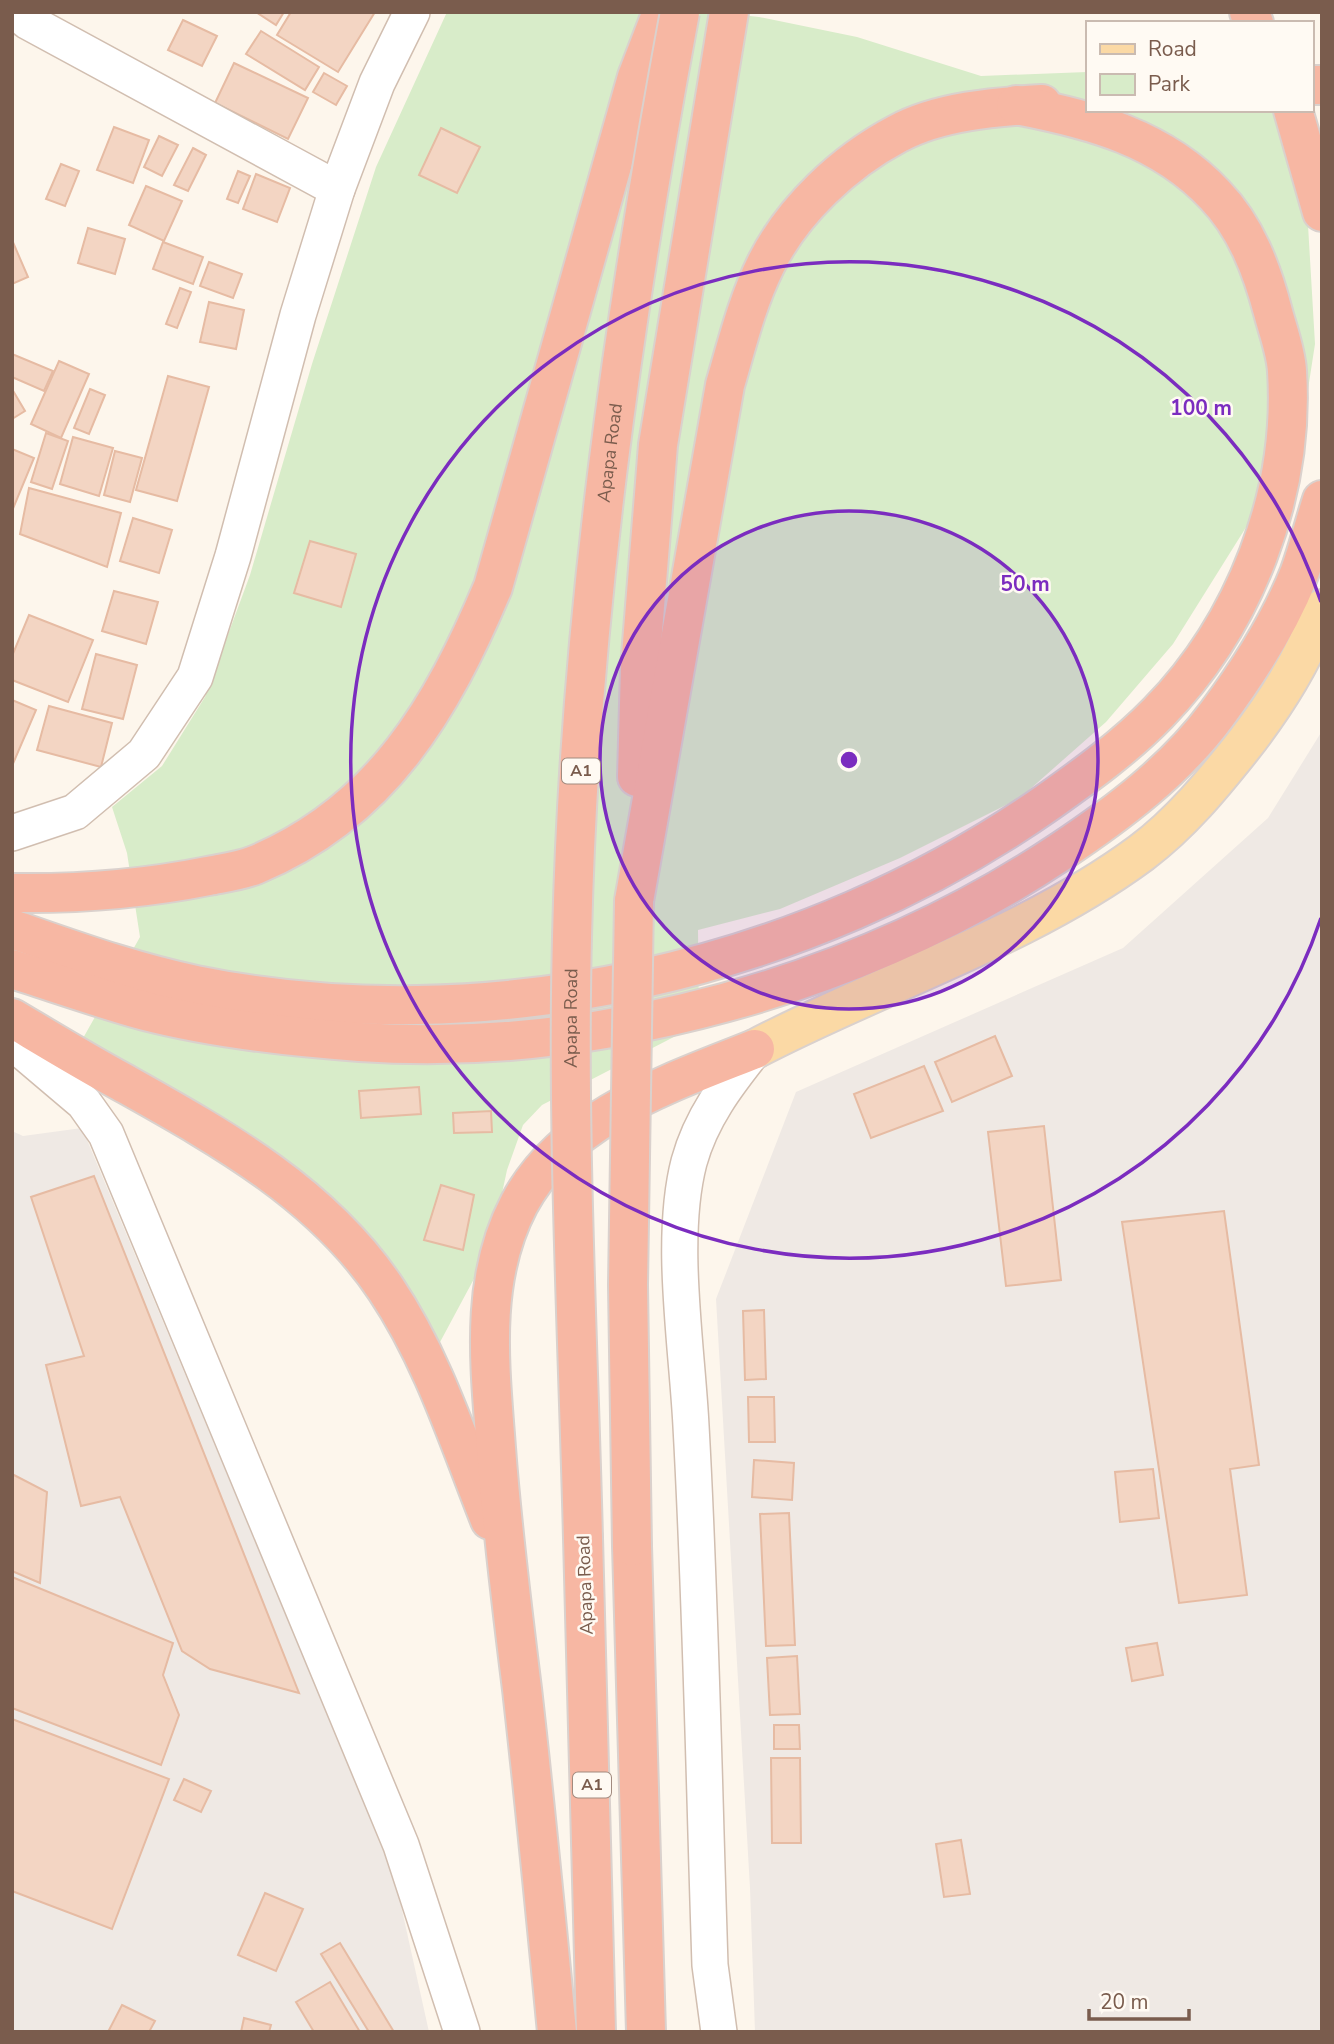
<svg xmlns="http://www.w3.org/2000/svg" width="1334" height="2044" font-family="'Nunito Sans',sans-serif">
<rect width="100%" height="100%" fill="#fdf6ec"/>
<g fill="#efe9e4">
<polygon points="1322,731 1322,2032 755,2032 750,1888 716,1299 796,1092 1123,948 1268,818"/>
<polygon points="82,1128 394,1874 429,2032 12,2032 12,1131 23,1136"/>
</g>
<polygon fill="#d8ecc9" points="447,12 714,12 759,17 857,37 981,76 1087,72 1087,110 1280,110 1308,225 1315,344 1300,441 1173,644 1106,722 1020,798 900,858 780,909 698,930 699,1024 542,1105 523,1125 507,1170 490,1249 439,1344 371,1236 228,1121 82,1040 140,937 127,853 112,807 162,766 205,697 250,575 312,364 376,167"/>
<g fill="#f3d5c3" stroke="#e6bba3" stroke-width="2">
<polygon points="256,12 284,12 276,25"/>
<polygon points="291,12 375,12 338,72 277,35"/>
<polygon points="183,20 217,36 202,66 168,50"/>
<polygon points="261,31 319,67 305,90 246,54"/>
<polygon points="234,63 308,98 288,139 215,103"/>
<polygon points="324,73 347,86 336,105 313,92"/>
<polygon points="114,127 149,140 133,183 97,170"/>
<polygon points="441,128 480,147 457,193 419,175"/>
<polygon points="159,136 178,145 162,176 144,167"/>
<polygon points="193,148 206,155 188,191 174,185"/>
<polygon points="61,164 79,171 65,206 46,199"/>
<polygon points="238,171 250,176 238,203 227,199"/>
<polygon points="256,174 290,188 277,222 243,209"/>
<polygon points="146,186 182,201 164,241 129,225"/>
<polygon points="88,228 125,239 115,274 78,263"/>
<polygon points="12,240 28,277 12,284"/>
<polygon points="163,242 203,257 193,284 153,269"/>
<polygon points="209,262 242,274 233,298 200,286"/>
<polygon points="180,288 191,292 177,328 166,324"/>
<polygon points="209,302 244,310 236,349 200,342"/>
<polygon points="12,354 53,371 44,391 12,377"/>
<polygon points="59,361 89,374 61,438 31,424"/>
<polygon points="168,376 209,387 177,501 136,490"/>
<polygon points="12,389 25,411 12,419"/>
<polygon points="90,389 105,395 89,434 74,428"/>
<polygon points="46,433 68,441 52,489 31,482"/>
<polygon points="73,437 113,448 99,496 60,484"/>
<polygon points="12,449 34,458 12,511"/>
<polygon points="115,451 142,458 130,502 104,495"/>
<polygon points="29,488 121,513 107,567 20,534"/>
<polygon points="133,518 172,530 159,573 120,561"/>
<polygon points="310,541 356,554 341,607 294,593"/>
<polygon points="114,591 158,602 146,644 102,631"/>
<polygon points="29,615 93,640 68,702 12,680 12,656"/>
<polygon points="96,654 137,665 123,719 82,709"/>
<polygon points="12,700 36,710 12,766"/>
<polygon points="49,706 112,723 101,767 37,750"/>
<polygon points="995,1036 1012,1076 952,1102 935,1062"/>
<polygon points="924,1066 943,1111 871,1138 854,1094"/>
<polygon points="419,1087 421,1114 361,1118 359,1091"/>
<polygon points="491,1111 492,1132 454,1133 453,1113"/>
<polygon points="1044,1126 1061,1280 1006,1286 988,1132"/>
<polygon points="94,1176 299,1693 210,1669 182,1651 120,1497 81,1506 46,1365 84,1356 31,1197"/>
<polygon points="441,1185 474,1195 463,1250 424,1240"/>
<polygon points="1224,1211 1259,1465 1230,1469 1247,1595 1179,1603 1122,1222"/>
<polygon points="764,1310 766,1379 745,1380 743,1311"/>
<polygon points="748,1397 774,1397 775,1442 749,1442"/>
<polygon points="754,1460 794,1463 792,1500 752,1497"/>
<polygon points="1153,1469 1159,1518 1120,1522 1115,1472"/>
<polygon points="12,1474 47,1492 40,1583 12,1571"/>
<polygon points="789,1513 795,1645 766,1646 760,1514"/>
<polygon points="12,1577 173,1643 163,1675 179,1715 161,1765 12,1708"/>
<polygon points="1157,1643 1163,1675 1132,1681 1126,1648"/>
<polygon points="797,1656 800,1714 770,1715 767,1658"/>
<polygon points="12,1719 169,1779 112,1929 12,1891"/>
<polygon points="774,1725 799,1725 800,1749 774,1749"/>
<polygon points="771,1758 800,1758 801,1843 772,1843"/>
<polygon points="184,1779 211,1791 201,1812 174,1800"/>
<polygon points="961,1840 970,1894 944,1897 936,1844"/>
<polygon points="265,1893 303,1909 276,1971 238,1955"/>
<polygon points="340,1943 394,2032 369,2032 321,1954"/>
<polygon points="330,1982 360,2032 314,2032 296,2002"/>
<polygon points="122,2005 155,2021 149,2032 108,2032"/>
<polygon points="244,2018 271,2025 269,2032 241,2032"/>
</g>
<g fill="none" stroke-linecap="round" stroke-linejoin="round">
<defs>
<g id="minor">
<polyline points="22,12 27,21 337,189"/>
<polyline points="12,833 75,812 144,754 195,677 233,556 298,315 337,189 377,83 412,12"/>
<polyline points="12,1042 84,1103 106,1134 401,1845 462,2032"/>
<path d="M719,2032L710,1965C704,1785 701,1605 691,1426C687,1346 669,1239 689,1162C701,1118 727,1084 755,1049"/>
</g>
<path id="major" d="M755,1049C881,983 1026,938 1141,853C1181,823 1212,785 1243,746C1275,705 1305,658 1322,609"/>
<g id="highway">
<polyline points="1249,12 1254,23"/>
<polyline points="1311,85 1322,85"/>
<polyline points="1293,110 1322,212"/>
<polyline points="637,777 640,668 658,445 729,12"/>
<path d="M12,893C79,894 143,889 208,876C223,873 240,871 255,865C382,812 442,708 493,587L637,77L662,12"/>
<path d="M634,901L725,385C737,344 747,302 766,264C793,210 844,162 897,134C939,111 995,107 1042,104"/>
<path d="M12,929C73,950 133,972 196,985C486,1044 807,971 1048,802C1086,775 1125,747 1158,713C1245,624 1295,495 1287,371C1286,352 1278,331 1273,312C1262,270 1246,227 1215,195C1162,138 1090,119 1016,105"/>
<path d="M12,969C56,983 101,999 145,1011C215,1029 289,1037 360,1042C599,1058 862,984 1060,852C1117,814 1176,770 1217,714C1249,671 1279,624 1299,574C1308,550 1314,524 1322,500"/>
<path d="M12,1018C49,1040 85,1062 122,1082C220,1137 322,1193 386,1289C433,1359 459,1442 490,1520"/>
<polyline points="583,1538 596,2032"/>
<polyline points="632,1546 646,2032"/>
<path d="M557,2032C546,1917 535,1803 522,1689C512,1608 502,1529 496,1448C490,1366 479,1280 519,1204C565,1117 670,1083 755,1049"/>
</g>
</defs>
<use href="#minor" stroke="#d1beb0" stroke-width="38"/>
<use href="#major" stroke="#dad1cd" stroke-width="42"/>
<use href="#highway" stroke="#dad1cd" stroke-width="42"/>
<use href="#minor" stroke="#fff" stroke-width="35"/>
<use href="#major" stroke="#fbd9a5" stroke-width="38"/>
<use href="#highway" stroke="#f7b7a3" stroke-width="38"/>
<defs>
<g id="highway-bridge">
<path id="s1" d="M583,1538C578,1338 567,1137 572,937C579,626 623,318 680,12"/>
<polyline points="632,1546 628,1285 634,901"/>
</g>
</defs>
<use href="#highway-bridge" stroke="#dad1cd" stroke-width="42" stroke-linecap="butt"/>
<use href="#highway-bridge" stroke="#f7b7a3" stroke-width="38"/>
</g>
<circle cx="849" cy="760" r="249" fill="#7b2cbf" fill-opacity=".12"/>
<g fill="none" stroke="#7b2cbf" stroke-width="3.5">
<circle cx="849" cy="760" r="249"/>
<path d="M1321 918A498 498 0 1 1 1321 602"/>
</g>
<g text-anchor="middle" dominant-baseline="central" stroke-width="5" stroke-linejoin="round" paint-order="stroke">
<g fill="#fffaf3" stroke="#a28b7f" stroke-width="2">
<rect x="562" y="758.5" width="38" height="25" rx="5"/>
<rect x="573" y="1772.5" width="38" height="25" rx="5"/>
</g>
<g font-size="16" font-weight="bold" fill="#7a5c4d">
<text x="581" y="771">A1</text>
<text x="592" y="1785">A1</text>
</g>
<g font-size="18" fill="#7a5c4d" stroke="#fffaf3">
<text stroke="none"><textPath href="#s1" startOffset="1087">Apapa Road</textPath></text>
<text stroke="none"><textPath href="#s1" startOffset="520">Apapa Road</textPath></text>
<text transform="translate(585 1585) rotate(-92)">Apapa Road</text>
</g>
</g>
<circle cx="849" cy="760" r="10" fill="#7b2cbf" stroke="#fffaf3" stroke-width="3.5"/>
<g font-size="21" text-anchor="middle" font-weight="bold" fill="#7b2cbf" stroke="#fffaf3" stroke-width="5" stroke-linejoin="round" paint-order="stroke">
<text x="1201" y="415">100 m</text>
<text x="1025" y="591">50 m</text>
</g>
<rect width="1334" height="2044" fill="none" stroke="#7a5c4d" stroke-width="28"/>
<rect x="1086" y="21" width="228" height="91" fill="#fffaf3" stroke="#cabbb1" stroke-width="2"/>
<rect x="1100" y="44" width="35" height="10" fill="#fbd9a5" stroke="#cabbb1" stroke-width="2"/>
<text x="1148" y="56" font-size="21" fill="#7a5c4d">Road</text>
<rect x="1100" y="74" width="35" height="21" fill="#d8ecc9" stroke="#cabbb1" stroke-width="2"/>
<text x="1148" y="91" font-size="21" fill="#7a5c4d">Park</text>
<path d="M1089 2009v10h100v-10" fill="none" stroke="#7a5c4d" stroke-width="3.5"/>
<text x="1100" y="2009" font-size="21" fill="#7a5c4d" stroke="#fffaf3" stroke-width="5" paint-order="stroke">20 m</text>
</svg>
